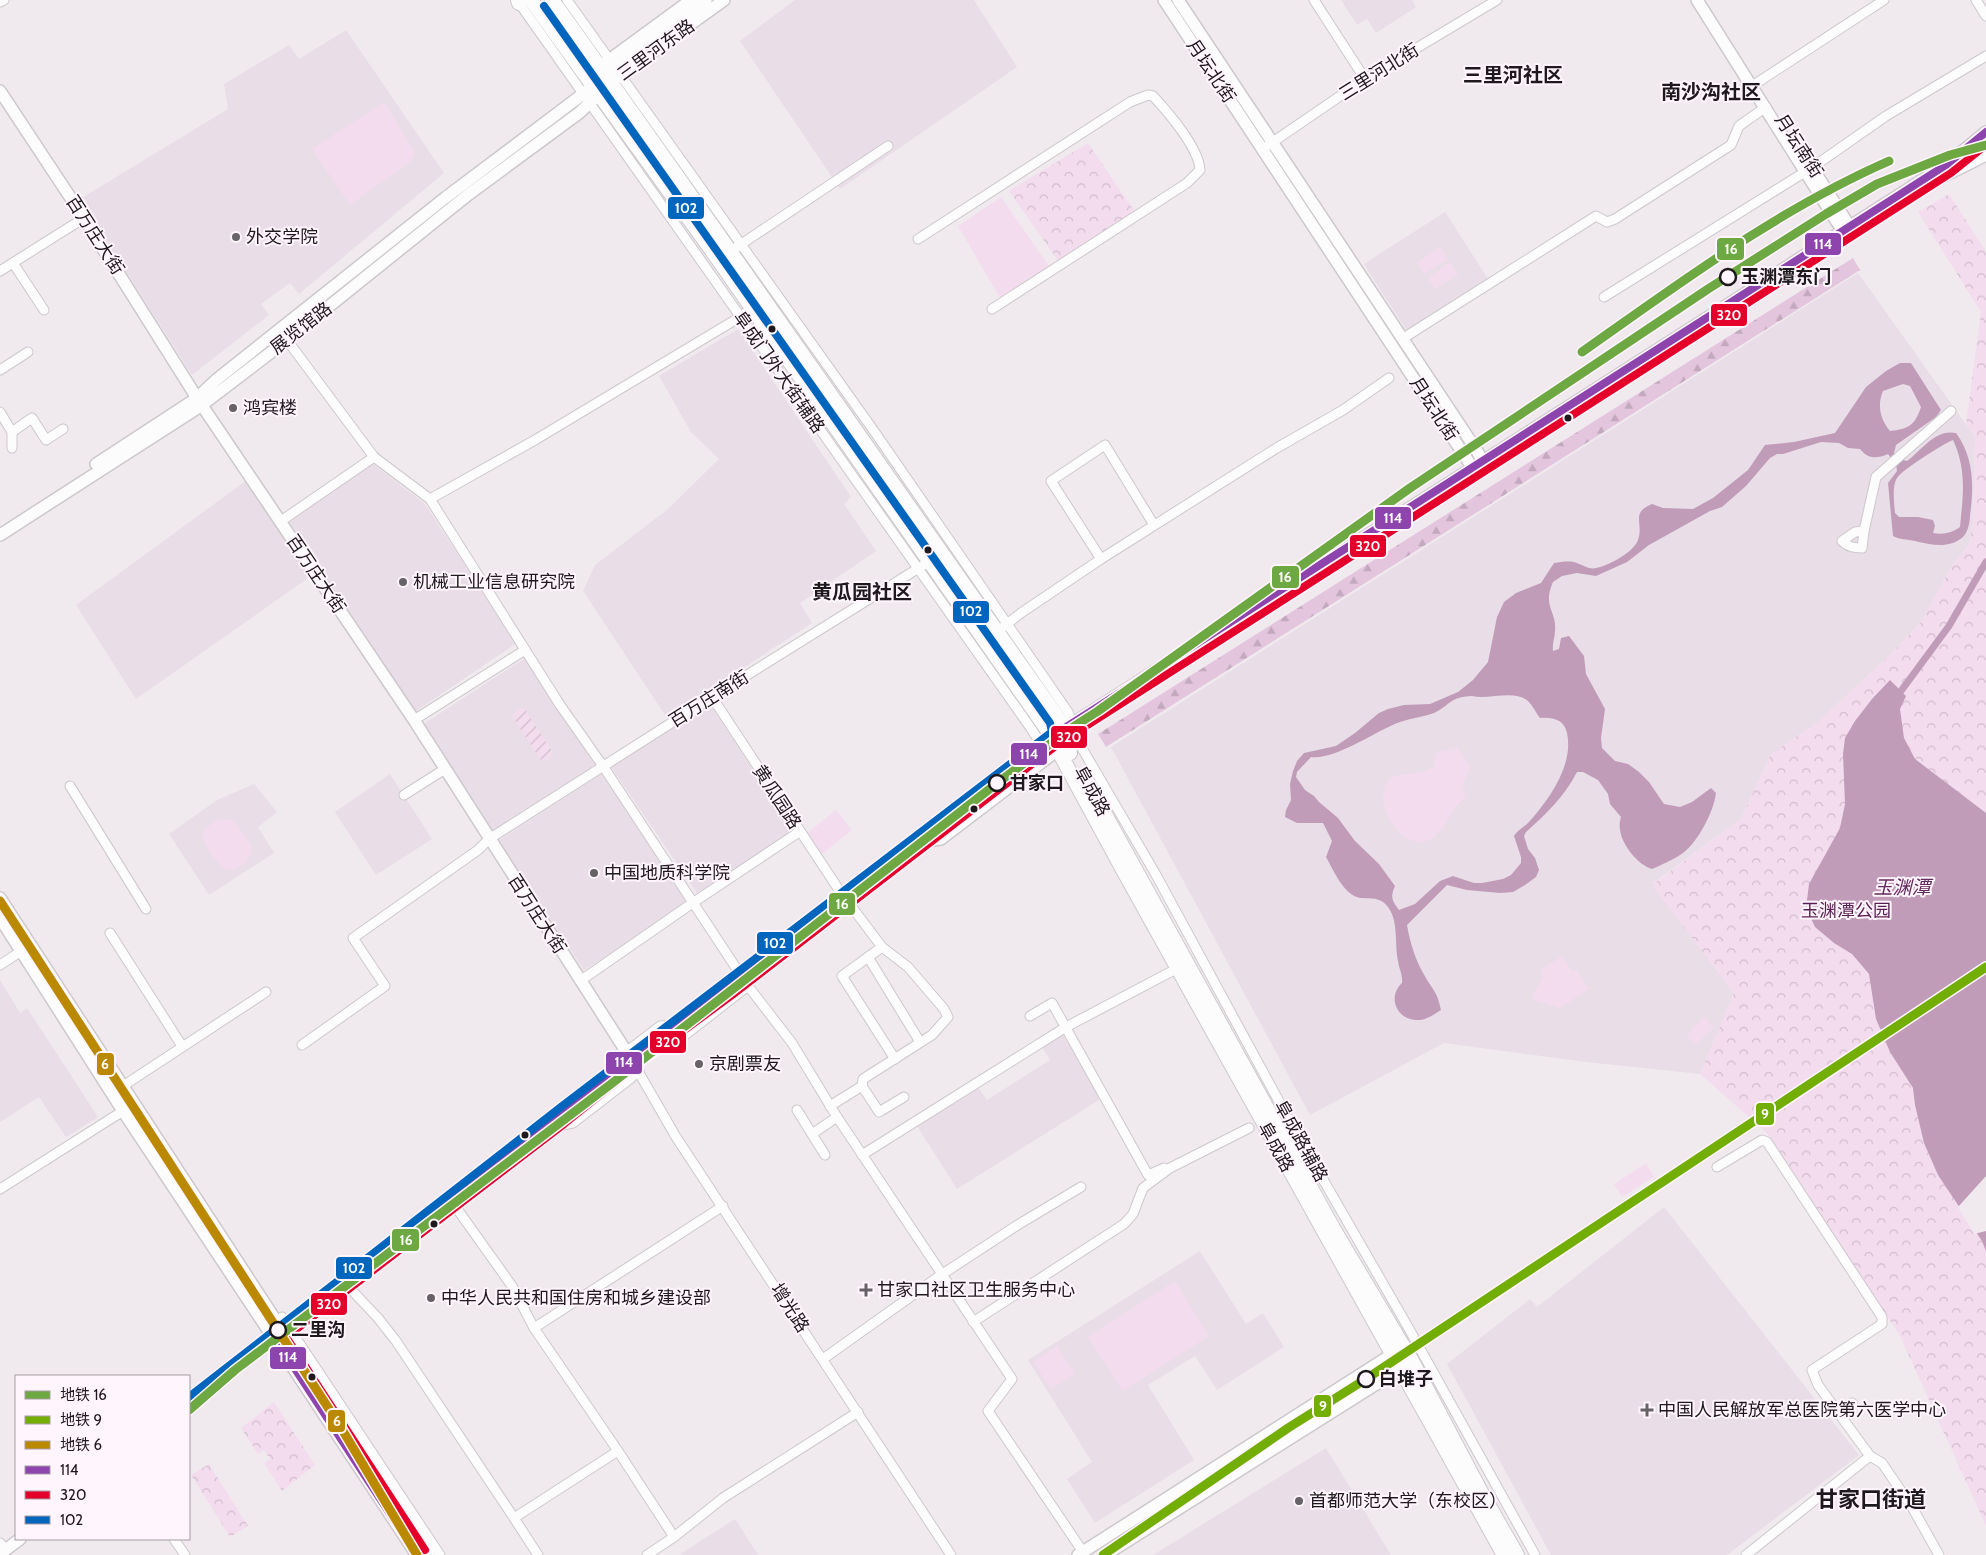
<svg xmlns="http://www.w3.org/2000/svg" width="1986" height="1555" font-family="Cabin,'Noto Sans SC',sans-serif">
<defs>
<pattern id="forest-firs" width="22" height="20" patternUnits="userSpaceOnUse" patternTransform="scale(1.25)"><rect width="22" height="20" fill="#e4c5de"/><path d="M5 1l3.5 6h-7zM16 11l3.5 6h-7z" fill="#c3a9be"/></pattern>
<pattern id="park-crowns" width="20" height="18" patternUnits="userSpaceOnUse" patternTransform="scale(1.25)"><rect width="20" height="18" fill="#f4dcef"/><path d="M2 6a3 3 0 1 1 6 0M12 15a3 3 0 1 1 6 0" fill="none" stroke="#d1bccc"/></pattern>
<pattern id="garden-furrows" width="10" height="10" patternUnits="userSpaceOnUse" patternTransform="scale(1.25)"><rect width="10" height="10" fill="#f4dcef"/><path d="M-1 1l2-2M0 10L10 0M9 11l2-2" fill="none" stroke="#d1bccc"/></pattern>
</defs>
<rect width="100%" height="100%" fill="#f0eaef"/>
<g fill="#e9dde7">
<polygon points="795,0 974,0 1017,67 840,189 740,41"/>
<polygon points="1341,0 1412,0 1416,7 1376,33 1367,19 1357,25"/>
<polygon points="346,30 444,173 299,294 290,283 261,304 269,315 192,375 80,199 228,109 224,84 289,45 299,59"/>
<polygon points="1445,212 1488,279 1407,331 1364,264"/>
<polygon points="1858,273 1975,437 1973,524 1968,546 1953,564 1922,621 1892,653 1818,722 1771,754 1741,819 1652,884 1734,993 1700,1074 1586,1062 1444,1043 1310,1115 1111,747"/>
<polygon points="738,329 851,497 844,504 876,551 800,603 812,623 667,718 583,591 595,565 668,509 719,459 691,432 659,376"/>
<polygon points="373,464 424,503 517,643 416,711 289,521"/>
<polygon points="247,480 311,576 136,699 76,605"/>
<polygon points="525,658 597,764 493,833 422,725"/>
<polygon points="710,704 793,832 697,893 611,767"/>
<polygon points="603,773 688,905 584,970 499,840"/>
<polygon points="390,774 432,839 376,875 335,812"/>
<polygon points="254,784 277,812 258,827 274,853 209,895 169,834 217,800"/>
<polygon points="0,980 20,1013 27,1008 98,1117 66,1137 39,1097 0,1122"/>
<polygon points="1062,1034 1102,1098 957,1189 917,1126 978,1087 987,1100 1050,1060 1042,1047"/>
<polygon points="1664,1207 1859,1455 1727,1555 1551,1555 1447,1364 1530,1299 1537,1307"/>
<polygon points="1200,1251 1246,1324 1263,1313 1284,1347 1217,1390 1195,1356 1148,1385 1194,1460 1095,1523 1067,1479 1092,1462 1028,1360"/>
<polygon points="1326,1448 1391,1555 1153,1555"/>
<polygon points="735,1519 758,1555 681,1555 680,1554"/>
</g>
<g fill="#f4dcef">
<polygon points="384,102 415,153 411,161 350,205 312,149"/>
<polygon points="1001,197 1051,269 1003,303 958,226"/>
<polygon points="1440,247 1448,259 1425,274 1417,263"/>
<polygon points="1450,262 1458,274 1435,289 1428,278"/>
<path d="M1457,747L1470,767L1463,785L1465,798C1449,809 1447,832 1429,840C1401,853 1369,798 1390,779C1398,771 1419,777 1433,767L1436,753Z"/>
<polygon points="836,810 852,830 822,854 806,834"/>
<path d="M220,819L234,821C239,829 249,839 251,847C254,858 240,870 229,870C221,870 202,843 203,834C204,827 215,822 220,819Z"/>
<polygon points="1562,956 1572,971 1576,969 1589,989 1560,1008 1535,1000 1533,995 1543,977 1541,973 1542,969"/>
<polygon points="1704,1017 1714,1027 1696,1045 1686,1035"/>
<polygon points="1646,1163 1654,1177 1622,1197 1614,1184"/>
<polygon points="1175,1281 1209,1336 1123,1391 1088,1337"/>
<polygon points="1057,1346 1075,1374 1051,1389 1033,1362"/>
</g>
<polygon fill="url(#forest-firs)" points="1853,258 1860,270 1106,747 1098,734"/>
<g fill="url(#park-crowns)">
<polygon points="1088,143 1135,212 1059,262 1009,191"/>
<polygon points="1949,194 1986,252 1986,1526 1900,1336 1767,1133 1700,1074 1734,993 1652,885 1741,819 1771,754 1818,722 1892,653 1922,621 1953,564 1968,546 1973,524 1975,437 1966,424 1981,312 1918,212"/>
<polygon points="274,1402 315,1465 282,1491 264,1463 270,1459 264,1450 258,1454 241,1428"/>
<polygon points="209,1464 248,1526 230,1537 191,1475"/>
</g>
<polygon fill="url(#garden-furrows)" points="520,708 524,708 552,751 549,759 541,760 512,716"/>
<g fill="#c09cb9" fill-rule="evenodd">
<path d="M1900,363H1911L1941,410L1936,417L1896,445L1894,453L1900,459L1907,461C1923,449 1935,429 1956,433C1974,457 1974,487 1970,515C1970,522 1968,532 1963,537C1949,549 1932,545 1915,541C1907,539 1900,540 1893,536L1888,483L1897,471L1896,464L1888,454C1876,459 1868,459 1860,449L1848,448L1839,443L1821,442L1783,454H1777L1770,458L1746,486L1722,507L1710,511L1649,545L1627,562L1596,576L1577,573L1562,576L1553,582C1542,606 1557,612 1555,631C1555,638 1552,643 1553,651L1559,649L1561,638L1569,636L1584,656L1586,674L1605,709L1601,738L1602,748L1615,761L1628,764L1639,772L1649,782L1664,804L1680,807L1692,802L1711,788L1716,793C1714,811 1698,842 1683,853C1673,860 1663,864 1652,869C1638,865 1621,844 1620,829C1619,825 1620,821 1621,817L1610,804L1608,794L1598,780L1583,772H1577C1564,797 1547,813 1526,832L1524,836L1528,849L1535,858L1539,870L1536,877L1525,885L1513,892L1500,893L1467,890L1447,885L1407,925C1410,943 1416,962 1426,978C1435,993 1437,992 1441,1010C1435,1014 1428,1019 1420,1020C1398,1022 1386,998 1402,983C1403,975 1399,969 1398,961C1394,942 1400,915 1383,902C1376,897 1368,899 1360,898C1343,894 1334,871 1326,857L1332,841L1323,823H1297L1285,817L1286,810L1291,800L1290,784L1293,771L1297,761L1304,753L1336,746L1355,733L1379,713L1388,709L1404,705L1430,704L1458,692L1473,680L1488,662L1497,617L1504,602L1516,593L1541,583L1554,563C1561,562 1567,561 1574,562C1581,564 1589,570 1596,568C1608,566 1634,552 1638,540C1644,523 1630,513 1652,504L1663,508L1693,509L1713,498L1748,470L1765,445L1794,442L1835,433L1866,387L1886,371ZM1903,384L1910,386L1921,407C1915,425 1909,429 1890,431C1880,419 1877,405 1883,391ZM1953,440C1967,470 1963,496 1960,527C1952,533 1943,535 1933,533L1935,526L1933,520L1918,517H1899L1895,513C1894,503 1892,486 1897,478C1902,470 1943,444 1953,440ZM1472,696C1489,700 1515,689 1528,701C1533,706 1536,713 1540,718C1552,717 1564,719 1567,733C1574,765 1549,800 1528,823C1523,828 1518,830 1514,836L1521,857V863L1511,875L1503,879L1482,883H1474L1453,876L1440,881L1415,904L1399,910C1392,901 1390,897 1395,886L1379,864L1355,841L1338,818L1319,802L1314,796L1305,790L1296,777L1297,772L1311,757C1336,760 1375,731 1400,722C1411,718 1424,717 1434,713C1451,705 1449,697 1472,696Z"/>
<polygon points="1890,680 1906,696 1900,709 1904,738 1915,759 1986,813 1986,1251 1982,1241 1938,1175 1924,1143 1915,1105 1913,1088 1890,1052 1876,1019 1869,974 1852,954 1834,943 1815,927 1806,908 1809,884 1840,828 1845,804 1843,754 1845,738 1855,721 1872,699"/>
</g>
<polygon fill="#f0eaef" points="1986,1176 1986,1231 1974,1234 1958,1207"/>
<g fill="none" stroke-linecap="round" stroke-linejoin="round">
<polyline stroke="#c09cb9" stroke-width="7" points="1901,691 1949,626 1986,562"/>
<defs>
<g id="minor">
<polyline points="517,0 1030,727 1041,744"/>
<polyline points="567,0 874,431 1068,712 1083,750 1155,873 1294,1129 1408,1327 1535,1555"/>
<polyline points="1314,0 1365,79"/>
<polyline points="1976,0 1986,16"/>
<polyline points="0,2 4,0"/>
<polyline points="1752,86 1884,0"/>
<polyline points="1267,146 1365,79 1497,0"/>
<path d="M918,239L1130,102L1148,95L1153,96C1168,112 1199,148 1200,170L1187,183L992,309"/>
<polyline points="737,247 888,146"/>
<polyline points="13,263 44,310"/>
<polyline points="0,271 84,218"/>
<polyline points="1604,297 1813,167 1886,116 1986,56"/>
<polyline points="1402,339 1596,216 1607,222 1615,219 1731,145 1739,126 1766,107"/>
<polyline points="287,340 374,457 430,499 560,705 603,766 748,986 792,1043 837,1117 1012,1379 988,1411 1083,1552"/>
<polyline points="0,370 28,352"/>
<polyline points="0,412 12,432 12,448"/>
<polyline points="12,432 32,418 46,440 63,429"/>
<polyline points="430,499 535,440 740,317 751,309"/>
<polyline points="281,521 374,457"/>
<polyline points="1864,531 1876,477 1951,411"/>
<path d="M1864,531L1862,548C1854,548 1848,547 1842,541L1855,532Z"/>
<polyline points="1101,559 1051,481 1105,445 1154,525"/>
<polyline points="1003,627 1021,613 1101,559 1275,449 1343,410 1389,378"/>
<polyline points="712,697 839,890 882,947 908,967 944,1009 948,1017 932,1035 863,1079 862,1086 830,1106"/>
<polyline points="414,720 525,650"/>
<polyline points="70,786 146,909"/>
<polyline points="404,795 445,769"/>
<polyline points="110,933 182,1046"/>
<polyline points="882,947 842,976 895,1059"/>
<polyline points="868,957 920,1042"/>
<polyline points="0,965 26,948"/>
<polyline points="580,981 694,902 799,832"/>
<polyline points="1030,1016 1052,1003 1148,1175 1164,1168"/>
<polyline points="664,1041 680,1039 748,986"/>
<polyline points="302,1045 385,986 353,938 478,850 489,839 712,697 930,561"/>
<polyline points="626,1052 660,1026 675,1025"/>
<polyline points="631,1059 676,1137 951,1555"/>
<polyline points="123,1086 266,992"/>
<polyline points="862,1086 879,1112 904,1097"/>
<polyline points="797,1110 825,1155"/>
<polyline points="552,1127 573,1123 630,1079 639,1071"/>
<polyline points="812,1134 837,1117"/>
<polyline points="862,1155 1066,1027 1178,968"/>
<polyline points="1717,1167 1762,1140 1767,1142 1882,1317 1882,1324 1812,1370 1818,1385 1870,1456 1882,1463 1912,1507 1939,1555"/>
<polyline points="0,1189 123,1111"/>
<polyline points="450,1199 512,1286 534,1328 618,1451 674,1537"/>
<polyline points="343,1281 378,1318 396,1341 514,1518 618,1451"/>
<polyline points="282,1317 440,1555"/>
<polyline points="973,1322 1124,1224 1133,1214 1143,1188 1170,1168 1249,1128"/>
<polyline points="534,1328 723,1206"/>
<polyline points="823,1359 941,1275 1016,1226 1081,1187"/>
<polyline points="1838,1413 1852,1403"/>
<polyline points="514,1518 538,1555"/>
<polyline points="174,1539 185,1555"/>
<polyline points="0,1543 2,1545"/>
<polyline points="647,1555 674,1537 723,1498 858,1412"/>
<polyline points="1746,1555 1870,1456"/>
</g>
<g id="major">
<polyline points="1164,0 1472,467"/>
<polyline points="1178,0 1477,451 1482,460 1482,466"/>
<polyline points="1697,0 1837,222 1843,231 1850,234"/>
<polyline points="601,66 691,0"/>
<polyline points="0,91 78,209 197,398 414,720 631,1059"/>
<polyline points="1968,154 1986,144"/>
<polyline points="1815,172 1850,227 1850,233"/>
<polyline points="1938,179 1986,155"/>
<polyline points="96,464 197,398 216,380 445,198 583,94 624,59 706,0"/>
<polyline points="0,535 202,405 287,340 469,194 579,113 620,75 724,0"/>
<polyline points="925,841 941,839 1059,749 1062,743"/>
<polyline points="0,898 429,1555"/>
<polyline points="0,918 123,1111 417,1555"/>
<polyline points="189,1401 636,1053 726,987 1041,744 1946,165 1986,132"/>
<polyline points="0,1554 20,1539"/>
<polyline points="1078,1555 1399,1350"/>
<polyline points="1105,1555 1408,1364"/>
</g>
<g id="highway">
<polyline points="518,0 519,3"/>
<polyline points="531,0 710,248 1046,728 1123,870 1504,1555"/>
<path d="M552,0C723,238 889,480 1059,719L1064,739L1070,753"/>
<polyline points="1086,780 1333,1228 1412,1361 1481,1492 1517,1555"/>
</g>
</defs>
<use href="#minor" stroke="#cdc8cc" stroke-width="11"/>
<use href="#major" stroke="#cdc8cc" stroke-width="14"/>
<use href="#highway" stroke="#cdc8cc" stroke-width="16"/>
<use href="#minor" stroke="#fdfcfd" stroke-width="9"/>
<use href="#major" stroke="#fdfcfd" stroke-width="11"/>
<use href="#highway" stroke="#fdfcfd" stroke-width="14"/>
<defs>
<polyline id="bus-1" points="417,1555 273,1335 558,1116 636,1053 726,987 1052,736 1946,165 1986,132"/>
<polyline id="bus-2" points="425,1550 286,1337 564,1124 642,1061 732,995 1058,744 1951,173 1986,145"/>
<polyline id="bus-3" points="189,1397 561,1107 1052,732 1050,723 544,6"/>
</defs>
<use href="#bus-1" stroke="#fff5fd" stroke-width="11"/>
<use href="#bus-2" stroke="#fff5fd" stroke-width="11"/>
<use href="#bus-3" stroke="#fff5fd" stroke-width="11"/>
<use href="#bus-1" stroke="#8e44ad" stroke-width="8"/>
<use href="#bus-2" stroke="#e4002b" stroke-width="8"/>
<use href="#bus-3" stroke="#0065bd" stroke-width="8"/>
<defs>
<g id="metro-1">
<path d="M1582,352C1680,283 1779,209 1889,161"/>
<polyline points="189,1410 235,1370 611,1084 996,784 1070,729 1098,711 1410,488 1708,289 1826,214 1877,184 1950,155 1986,145"/>
</g>
<polyline id="metro-2" points="1103,1555 1288,1428 1366,1379 1986,967"/>
<polyline id="metro-3" points="0,901 340,1426 417,1555"/>
</defs>
<use href="#metro-1" stroke="#fff5fd" stroke-width="12"/>
<use href="#metro-2" stroke="#fff5fd" stroke-width="12"/>
<use href="#metro-3" stroke="#fff5fd" stroke-width="12"/>
<use href="#metro-1" stroke="#6da843" stroke-width="9"/>
<use href="#metro-2" stroke="#72ae06" stroke-width="9"/>
<use href="#metro-3" stroke="#bb8900" stroke-width="9"/>
</g>
<g fill="#676266" stroke="#fff5fd" stroke-width="2">
<circle cx="236" cy="237" r="5"/>
<circle cx="233" cy="408" r="5"/>
<circle cx="403" cy="582" r="5"/>
<circle cx="594" cy="873" r="5"/>
<circle cx="699" cy="1064" r="5"/>
<path d="M863.5 1282.5h5v5h5v5h-5v5h-5v-5h-5v-5h5z"/>
<circle cx="431" cy="1298" r="5"/>
<path d="M1644.5 1402.5h5v5h5v5h-5v5h-5v-5h-5v-5h5z"/>
<circle cx="1299" cy="1501" r="5"/>
</g>
<g fill="#fff5fd" stroke="#1d191c" stroke-width="2.5">
<circle cx="1728" cy="277" r="8"/>
<circle cx="997" cy="783" r="8"/>
<circle cx="278" cy="1330" r="8"/>
<circle cx="1366" cy="1379" r="8"/>
</g>
<g fill="#1d191c" stroke="#fff5fd" stroke-width="2">
<circle cx="772" cy="329" r="4.5"/>
<circle cx="1568" cy="418" r="4.5"/>
<circle cx="928" cy="550" r="4.5"/>
<circle cx="974" cy="809" r="4.5"/>
<circle cx="525" cy="1135" r="4.5"/>
<circle cx="434" cy="1224" r="4.5"/>
<circle cx="312" cy="1377" r="4.5"/>
</g>
<g text-anchor="middle" dominant-baseline="central" stroke-width="4" stroke-linejoin="round" paint-order="stroke">
<g font-size="18" fill="#1d191c" stroke="#fff5fd">
<text transform="translate(656 50) rotate(-36)">三里河东路</text>
<text transform="translate(1211 71) rotate(56)">月坛北街</text>
<text transform="translate(1379 72) rotate(-32)">三里河北街</text>
<text transform="translate(1799 146) rotate(57)">月坛南街</text>
<text transform="translate(95 235) rotate(57)">百万庄大街</text>
<text transform="translate(301 328) rotate(-38)">展览馆路</text>
<text transform="translate(779 372) rotate(55)">阜成门外大街辅路</text>
<text transform="translate(1434 409) rotate(57)">月坛北街</text>
<text transform="translate(316 574) rotate(56)">百万庄大街</text>
<text transform="translate(709 699) rotate(-32)">百万庄南街</text>
<text transform="translate(1092 791) rotate(61)">阜成路</text>
<text transform="translate(777 797) rotate(57)">黄瓜园路</text>
<text transform="translate(537 914) rotate(57)">百万庄大街</text>
<text transform="translate(1301 1141) rotate(61)">阜成路辅路</text>
<text transform="translate(1276 1147) rotate(61)">阜成路</text>
<text transform="translate(790 1308) rotate(57)">增光路</text>
</g>
<g font-size="18" fill="#1d191c" stroke="#fff5fd" text-anchor="start">
<text x="246" y="237">外交学院</text>
<text x="243" y="408">鸿宾楼</text>
<text x="413" y="582">机械工业信息研究院</text>
<text x="604" y="873">中国地质科学院</text>
<text x="709" y="1064">京剧票友</text>
<text x="877" y="1290">甘家口社区卫生服务中心</text>
<text x="441" y="1298">中华人民共和国住房和城乡建设部</text>
<text x="1658" y="1410">中国人民解放军总医院第六医学中心</text>
<text x="1309" y="1501">首都师范大学（东校区）</text>
</g>
<g font-size="18" font-weight="bold" fill="#1d191c" stroke="#fff5fd" text-anchor="start">
<text x="1741" y="277">玉渊潭东门</text>
<text x="1010" y="783">甘家口</text>
<text x="291" y="1330">二里沟</text>
<text x="1379" y="1379">白堆子</text>
</g>
<g font-size="18" fill="#5a1f52" stroke="#fff5fd">
<text x="1846" y="911">玉渊潭公园</text>
</g>
<g font-size="19" font-style="italic" fill="#65295c" stroke="#fff5fd">
<text x="1902" y="887">玉渊潭</text>
</g>
<g font-size="20" font-weight="bold" fill="#1d191c" stroke="#fff5fd">
<text x="1513" y="75">三里河社区</text>
<text x="1711" y="92">南沙沟社区</text>
<text x="862" y="592">黄瓜园社区</text>
</g>
<g font-size="22" font-weight="bold" fill="#1d191c" stroke="#fff5fd">
<text x="1871" y="1499">甘家口街道</text>
</g>
</g>
<g stroke="#fff5fd" stroke-width="2">
<rect x="667" y="196" width="38" height="24" rx="5" fill="#0065bd"/>
<rect x="1804" y="232" width="38" height="24" rx="5" fill="#8e44ad"/>
<rect x="1716" y="237" width="29" height="24" rx="5" fill="#6da843"/>
<rect x="1710" y="303" width="38" height="24" rx="5" fill="#e4002b"/>
<rect x="1374" y="506" width="38" height="24" rx="5" fill="#8e44ad"/>
<rect x="1349" y="534" width="38" height="24" rx="5" fill="#e4002b"/>
<rect x="1271" y="565" width="29" height="24" rx="5" fill="#6da843"/>
<rect x="952" y="600" width="38" height="24" rx="5" fill="#0065bd"/>
<rect x="1050" y="725" width="38" height="24" rx="5" fill="#e4002b"/>
<rect x="1010" y="742" width="38" height="24" rx="5" fill="#8e44ad"/>
<rect x="828" y="892" width="28" height="24" rx="5" fill="#6da843"/>
<rect x="756" y="931" width="38" height="24" rx="5" fill="#0065bd"/>
<rect x="649" y="1030" width="38" height="24" rx="5" fill="#e4002b"/>
<rect x="605" y="1051" width="38" height="24" rx="5" fill="#8e44ad"/>
<rect x="96" y="1052" width="19" height="24" rx="5" fill="#bb8900"/>
<rect x="1755" y="1102" width="20" height="24" rx="5" fill="#72ae06"/>
<rect x="391" y="1228" width="29" height="24" rx="5" fill="#6da843"/>
<rect x="335" y="1256" width="38" height="24" rx="5" fill="#0065bd"/>
<rect x="310" y="1292" width="38" height="24" rx="5" fill="#e4002b"/>
<rect x="269" y="1346" width="38" height="24" rx="5" fill="#8e44ad"/>
<rect x="1313" y="1394" width="19" height="24" rx="5" fill="#72ae06"/>
<rect x="327" y="1409" width="19" height="24" rx="5" fill="#bb8900"/>
</g>
<g font-size="14" text-anchor="middle" font-weight="bold" fill="#fff">
<text x="686" y="213">102</text>
<text x="1823" y="249">114</text>
<text x="1731" y="254">16</text>
<text x="1729" y="320">320</text>
<text x="1393" y="523">114</text>
<text x="1368" y="551">320</text>
<text x="1285" y="582">16</text>
<text x="971" y="616">102</text>
<text x="1069" y="742">320</text>
<text x="1029" y="759">114</text>
<text x="842" y="909">16</text>
<text x="775" y="948">102</text>
<text x="668" y="1047">320</text>
<text x="624" y="1067">114</text>
<text x="105" y="1069">6</text>
<text x="1765" y="1119">9</text>
<text x="406" y="1245">16</text>
<text x="354" y="1273">102</text>
<text x="329" y="1309">320</text>
<text x="288" y="1362">114</text>
<text x="1323" y="1411">9</text>
<text x="337" y="1426">6</text>
</g>
<rect x="15" y="1375" width="175" height="165" fill="#fff5fd" stroke="#a59da3"/>
<rect x="25" y="1391" width="25" height="8" fill="#6da843" stroke="#a59da3"/>
<text x="60" y="1400" font-size="15" fill="#1d191c">地铁 16</text>
<rect x="25" y="1416" width="25" height="8" fill="#72ae06" stroke="#a59da3"/>
<text x="60" y="1425" font-size="15" fill="#1d191c">地铁 9</text>
<rect x="25" y="1441" width="25" height="8" fill="#bb8900" stroke="#a59da3"/>
<text x="60" y="1450" font-size="15" fill="#1d191c">地铁 6</text>
<rect x="25" y="1466" width="25" height="8" fill="#8e44ad" stroke="#a59da3"/>
<text x="60" y="1475" font-size="15" fill="#1d191c">114</text>
<rect x="25" y="1491" width="25" height="8" fill="#e4002b" stroke="#a59da3"/>
<text x="60" y="1500" font-size="15" fill="#1d191c">320</text>
<rect x="25" y="1516" width="25" height="8" fill="#0065bd" stroke="#a59da3"/>
<text x="60" y="1525" font-size="15" fill="#1d191c">102</text>
</svg>
